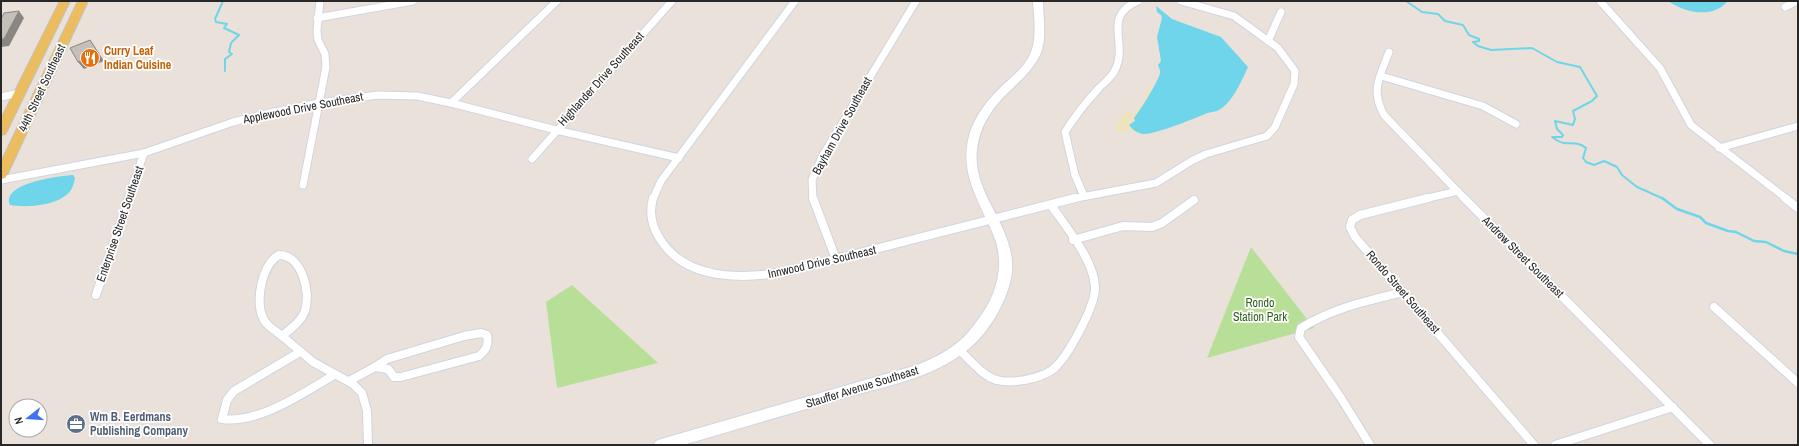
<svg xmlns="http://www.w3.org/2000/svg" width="1799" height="446" font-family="'Archivo Narrow',sans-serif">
<rect width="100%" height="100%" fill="#eae2da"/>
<g fill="#b7df98">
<polygon points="1251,247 1314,328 1207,358"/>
<polygon points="572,285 658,363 557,388 546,302"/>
</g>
<path fill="#efe3bd" d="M1152,86L1149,97L1135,118L1132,129L1141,134L1132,132L1127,128L1126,132L1116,133C1116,123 1118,120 1127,111L1133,115L1135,114L1146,97L1148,87Z"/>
<g fill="#6fd5ea">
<path d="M1668,1H1728C1712,19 1686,13 1668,1Z"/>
<path d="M1156,6L1172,19L1221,37L1248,67C1242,80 1233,102 1219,110C1216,112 1209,112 1205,114C1193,119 1154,135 1143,134C1137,133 1132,129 1129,125L1135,121L1134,118C1140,111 1161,77 1160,72C1160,69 1159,68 1158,65L1161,61L1157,37L1162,18L1161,15L1157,12Z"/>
<path d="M73,175L75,178C74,182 73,187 71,190C60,206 27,208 10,205C1,183 59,176 73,175Z"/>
</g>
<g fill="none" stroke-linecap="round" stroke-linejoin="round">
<g stroke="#6fd5ea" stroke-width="2">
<polyline points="223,1 215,19 216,22 227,24 224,28 239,35 231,43 229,52 232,54 225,59 225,71"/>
<path d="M1406,1L1422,12L1438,14L1445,21L1463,25L1469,35L1479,39V41L1473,42L1478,46L1491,50L1532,48L1557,62L1580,67L1597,96L1592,101L1573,111L1575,119L1573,125L1555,121L1557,129L1563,135L1562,137H1552C1555,139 1560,143 1564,143C1572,144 1579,142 1586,148L1583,158L1586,162L1594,165L1604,161L1617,167L1622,175L1637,187L1664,199"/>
</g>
<polyline stroke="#6fd5ea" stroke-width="2.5" points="1662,198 1677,209 1700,217 1706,223 1728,231 1736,232 1754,241 1766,242 1784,251 1798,254"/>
<defs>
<g id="street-far1">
<polyline points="1600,1 1660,68 1691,125 1787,199"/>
<polyline points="1785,7 1797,1"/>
<polyline points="317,18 413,1"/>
<polyline points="1268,41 1281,12"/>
<path d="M1389,52C1380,77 1370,89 1384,115L1465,199"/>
<polyline points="1381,76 1483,106 1516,124"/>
<polyline points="1,97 20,93"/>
<polyline points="451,103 557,1"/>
<polyline points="1719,148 1798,126"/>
<polyline points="532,159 672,1"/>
<polyline points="1,180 144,153 233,122 274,112 319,103 378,95 417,96 451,103 556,130 679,158"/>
<polyline points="303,185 326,67 325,54 318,40 317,30 320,1"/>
<path d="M1084,196L1075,175L1065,132C1075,116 1086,102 1099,88C1104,83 1112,77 1115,70C1129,43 1101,17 1138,1"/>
<polyline points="128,199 144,153"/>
<polyline points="653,199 661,181 795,1"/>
<polyline points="813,199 812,180 823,155 916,1"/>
<polyline points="1071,199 1156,183 1193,160 1206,154 1267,136 1275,127 1294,84 1295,71 1278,48 1234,16 1181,1"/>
<polyline points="1424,199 1458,191"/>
</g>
<g id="street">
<path d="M653,198C649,212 652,227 660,239C686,281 742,279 785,272L1075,198"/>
<polyline points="813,198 836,259"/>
<polyline points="1428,198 1360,215 1352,220 1350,227 1355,237 1534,445"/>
<polyline points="1464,198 1710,445"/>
<polyline points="1785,198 1798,208"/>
<polyline points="1073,240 1123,226 1152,227 1162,223 1194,200"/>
<path d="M279,255C302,255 311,292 305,311C301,322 290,329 282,336C276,331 268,327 264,320C254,303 262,264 279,255Z"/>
<polyline points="96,295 129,198"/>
<polyline points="1714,307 1798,383"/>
<path d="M481,333L487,335C489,345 486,350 479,356L401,377H394L388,369L375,367L387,359L464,336Z"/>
<polyline points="282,336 313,362 353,384 362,393 367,411 368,445"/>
<path d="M959,350C970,359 983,377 997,380C1012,384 1039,379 1052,370C1067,359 1096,305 1095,287C1094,260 1066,227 1051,205"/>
<path d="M300,352L234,391L227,400L222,419C259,424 303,393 334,375"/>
<polyline points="349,381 375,367"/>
<path d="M1370,445L1341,398L1299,337L1301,328C1333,308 1367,301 1403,292"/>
<polyline points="1555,445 1673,407"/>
</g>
<path id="secondary" d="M1033,1H1043C1043,18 1047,36 1041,53C1035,67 1023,78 1013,88C994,105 980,124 977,150C972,195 1016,227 1012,272C1009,299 988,335 966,351C932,378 887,386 847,397C792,413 737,429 683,445H654L656,441L661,439L917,365C931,359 945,353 957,343C965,337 971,329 977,321C997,295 1006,265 993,234C979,201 959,173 969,136C974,116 989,98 1004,84C1014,75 1026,65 1031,52C1037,36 1034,18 1033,1Z"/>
<g id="primary">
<polygon points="60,1 70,1 7,131 5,134 1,135 1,119"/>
<polygon points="78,1 88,1 7,175 5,178 1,179 1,162"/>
</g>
</defs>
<use href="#street-far1" stroke="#cfd4e1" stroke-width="9"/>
<use href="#street" stroke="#cfd4e1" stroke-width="10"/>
<use href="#secondary" stroke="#cfd4e1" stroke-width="2"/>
<use href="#primary" stroke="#c3c3c3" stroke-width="2"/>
<use href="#street-far1" stroke="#fff" stroke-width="7"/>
<use href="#street" stroke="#fff" stroke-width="8"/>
<use href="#secondary" fill="#fff" fill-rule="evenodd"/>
<use href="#primary" fill="#ebbd5e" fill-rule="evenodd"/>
</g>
<g fill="#8a8682">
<polygon points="19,11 24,18 9,46 1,47 1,39"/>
<polygon points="90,40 104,61 84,69 78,62"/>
</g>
<g fill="#c5bfba" stroke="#8a8682">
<polygon points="19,11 4,39 1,39 1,19 4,13"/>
<polygon points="90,40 99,54 78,62 70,48"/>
</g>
<defs>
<symbol id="restaurant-disc" viewBox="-11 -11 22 22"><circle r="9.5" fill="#e8710a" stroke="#fff"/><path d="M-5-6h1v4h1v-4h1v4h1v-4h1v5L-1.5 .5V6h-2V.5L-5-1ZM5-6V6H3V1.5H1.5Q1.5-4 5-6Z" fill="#fff"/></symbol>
<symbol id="office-disc" viewBox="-11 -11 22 22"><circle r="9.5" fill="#5c6f8a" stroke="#fff"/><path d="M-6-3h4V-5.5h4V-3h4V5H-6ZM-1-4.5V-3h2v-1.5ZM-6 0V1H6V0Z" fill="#fff"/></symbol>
</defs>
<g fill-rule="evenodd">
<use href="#restaurant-disc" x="79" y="47" width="22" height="22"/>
<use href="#office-disc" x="65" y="413" width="22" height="22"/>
</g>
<g text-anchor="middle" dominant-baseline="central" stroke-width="3.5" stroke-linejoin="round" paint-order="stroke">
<g font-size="12" font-weight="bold" fill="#c56008" stroke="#fff" text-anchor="start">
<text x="104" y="51">Curry Leaf<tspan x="104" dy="14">Indian Cuisine</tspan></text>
</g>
<g font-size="12" fill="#282828" stroke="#fff">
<text transform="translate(601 79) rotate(-48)">Highlander Drive Southeast</text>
<text transform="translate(42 88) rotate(-65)">44th Street Southeast</text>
<text transform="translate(303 108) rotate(-11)">Applewood Drive Southeast</text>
<text transform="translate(842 126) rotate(-61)">Bayham Drive Southeast</text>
<text transform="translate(120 224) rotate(-71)">Enterprise Street Southeast</text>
<text transform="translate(1523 257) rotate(45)">Andrew Street Southeast</text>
<text transform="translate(822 262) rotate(-13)">Innwood Drive Southeast</text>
<text transform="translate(1403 292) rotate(49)">Rondo Street Southeast</text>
<text transform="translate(862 387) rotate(-17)">Stauffer Avenue Southeast</text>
</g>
<g font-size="12" fill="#31621c" stroke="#fff">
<text x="1260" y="303">Rondo<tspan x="1260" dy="14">Station Park</tspan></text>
</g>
<g font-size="12" font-weight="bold" fill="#4e5e75" stroke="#fff" text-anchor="start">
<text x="90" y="417">Wm B. Eerdmans<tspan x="90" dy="14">Publishing Company</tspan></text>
</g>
</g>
<rect width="1799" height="446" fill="none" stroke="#282828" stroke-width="4"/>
<g transform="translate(28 418) rotate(253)"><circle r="19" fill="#ffffff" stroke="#a9a9a9"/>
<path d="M0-3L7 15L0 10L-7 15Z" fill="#3e71f3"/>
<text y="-6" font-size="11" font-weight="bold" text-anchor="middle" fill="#282828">N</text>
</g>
</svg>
